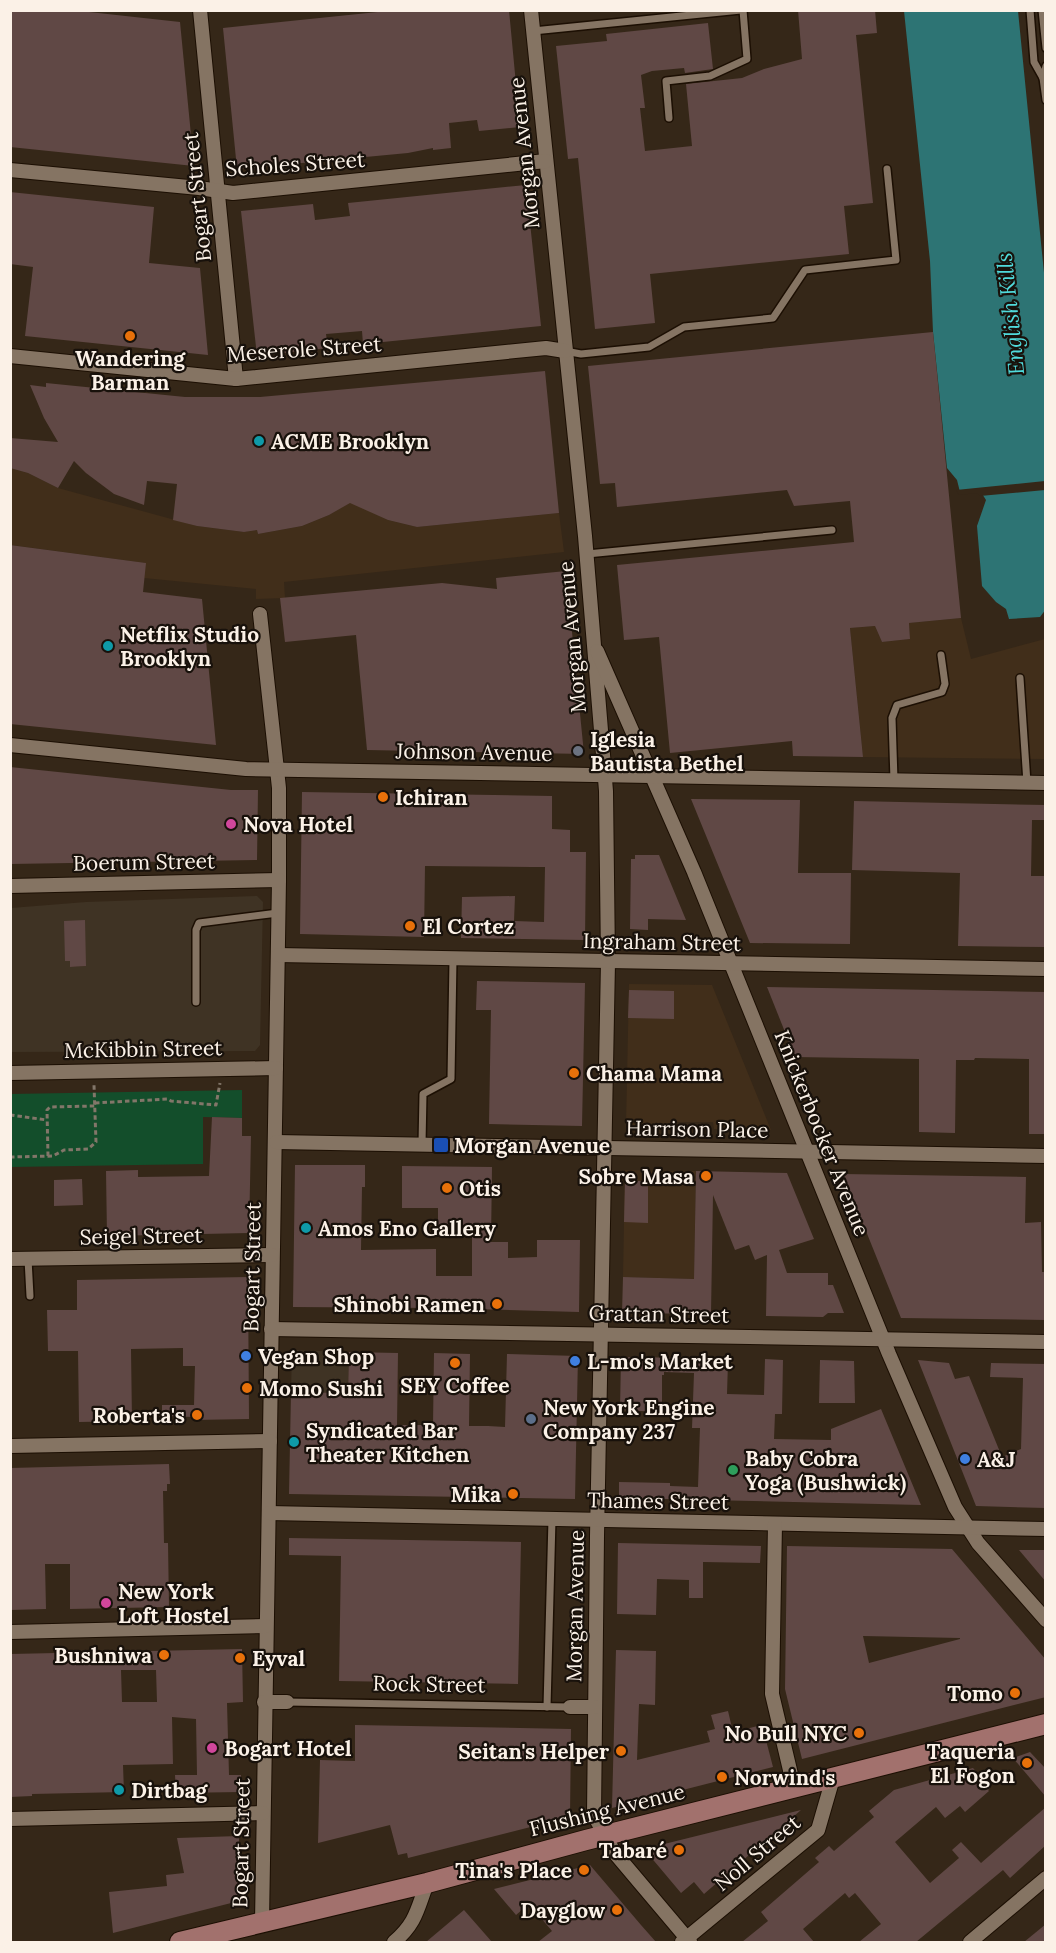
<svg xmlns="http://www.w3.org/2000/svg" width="1056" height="1953" font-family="Lora,serif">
<rect width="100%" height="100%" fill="#352718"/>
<g fill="#3f3324" fill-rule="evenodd">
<path d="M257,896L263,902L260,1045L255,1051L11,1052V908L86,902ZM85,920V966L71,967L70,961Z"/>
<polygon points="292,1350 349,1352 348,1393 291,1392"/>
</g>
<g fill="#412e1a">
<polygon points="10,468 28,473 58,488 197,526 244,532 257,530 258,534 302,526 329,515 351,502 388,520 417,527 559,513 564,552 284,582 285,598 256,599 256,589 144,578 145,563 11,545"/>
<polygon points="961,618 971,659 1045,639 1045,759 863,757 850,628 875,626 882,642 910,639 909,623"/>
<polygon points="629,984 712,985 771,1130 714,1129 713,1122 671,1122 666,1126 626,1126"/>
<polygon points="625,1170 696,1171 694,1279 623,1277"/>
</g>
<polygon fill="#134e2b" points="242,1090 242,1118 203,1117 203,1164 11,1167 10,1094"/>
<polygon fill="#2d7474" points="904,11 1018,11 1046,293 1046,609 1040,617 1009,619 1006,609 996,602 982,586 977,526 986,500 979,489 960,492 957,480 947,468 933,332 930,261"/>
<polygon fill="#352718" points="1045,481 1045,490 980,496 977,493 959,495 956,490"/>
<g fill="#604845" fill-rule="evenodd">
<polygon points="10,10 71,10 180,22 194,166 10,147"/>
<polygon points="397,10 509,10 520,127 479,131 477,120 449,123 451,148 433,150 433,148 408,153 237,169 223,28"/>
<polygon points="798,10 875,10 877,33 856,35 873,203 844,206 849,254 650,274 655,323 595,329 578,158 568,159 556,46 607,41 606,34 708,23 713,69 685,73 684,68 652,71 641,75 645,108 640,108 645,151 692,146 686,84 742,78 764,69 802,59"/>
<polygon points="526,185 541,326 363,344 362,331 326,334 328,348 257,356 241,211 313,204 315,220 350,216 348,203"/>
<polygon points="10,192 154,207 149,263 200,268 208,355 25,336 33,267 10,264"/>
<polygon points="933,332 961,618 909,623 910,639 882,642 875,626 850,628 863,757 793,756 792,741 670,753 659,637 624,640 617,565 854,542 850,501 794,506 787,490 617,507 615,483 600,484 588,366"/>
<polygon points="545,371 559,513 417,527 388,520 350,503 329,515 302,526 258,534 257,530 244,532 197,526 173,520 177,484 147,481 144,505 114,494 86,473 74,461 58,488 28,473 10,468 10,438 58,442 44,418 30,385 46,387 46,383 185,397 260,397"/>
<polygon points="10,545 146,563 143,592 202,599 216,745 10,724"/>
<polygon points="566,571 584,754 367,750 356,635 285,642 280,598 442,583 497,589 496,578"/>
<polygon points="10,767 231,790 258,790 257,860 10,864"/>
<polygon points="302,792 552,796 552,829 570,830 570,852 586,852 585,940 461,938 462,897 515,896 514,921 544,922 545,867 533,867 425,866 424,937 300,934"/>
<polygon points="691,799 800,800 798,873 851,873 850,944 750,943"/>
<polygon points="854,801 1046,805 1046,820 1032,820 1031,876 1046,876 1046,947 958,946 960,873 852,870"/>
<polygon points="635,855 659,855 686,920 648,919 648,930 630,929 631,859 635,859"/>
<polygon points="85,920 86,966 70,967 70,961 65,961 64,921"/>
<polygon points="477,981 585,983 582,1126 489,1124 491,1010 476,1010"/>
<polygon points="767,987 1046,992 1046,1134 1029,1134 1029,1059 975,1058 974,1060 956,1060 955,1133 919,1132 919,1059 795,1057"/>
<polygon points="629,990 674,991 674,1019 628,1018"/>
<polygon points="212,1117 242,1118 242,1136 251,1136 249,1233 107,1236 106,1171 138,1170 138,1177 209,1176"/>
<polygon points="295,1165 365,1165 365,1187 362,1187 361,1250 436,1249 436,1276 472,1276 472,1228 438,1228 438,1208 402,1208 402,1166 492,1167 491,1242 508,1242 508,1258 537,1257 537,1240 580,1240 579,1312 472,1309 472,1305 435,1305 435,1308 293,1307"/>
<polygon points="696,1171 787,1173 814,1239 779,1250 787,1273 828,1273 828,1285 833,1285 844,1313 828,1313 823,1317 766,1316 767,1255 755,1260 749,1245 735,1250 713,1195 711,1314 622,1313 623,1277 694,1279"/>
<polygon points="843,1174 1026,1177 1025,1223 1041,1222 1042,1272 1046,1272 1046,1320 901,1318"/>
<polygon points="82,1179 83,1205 54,1206 54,1180"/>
<polygon points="625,1181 648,1181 648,1223 624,1222"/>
<polygon points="248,1277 249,1419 194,1420 194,1417 162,1416 162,1405 194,1405 195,1366 183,1366 183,1348 131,1349 132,1421 79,1422 78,1351 48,1351 47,1310 77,1310 77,1280"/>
<polygon points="349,1352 398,1353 397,1425 433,1425 434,1353 470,1354 469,1426 488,1426 505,1427 507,1354 578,1356 575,1499 289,1494 291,1392 348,1393"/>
<polygon points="621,1357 694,1358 694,1361 728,1362 727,1394 764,1395 765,1359 783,1360 782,1414 775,1414 774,1439 831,1440 831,1429 881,1409 921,1505 619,1498 619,1482 670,1483 670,1486 698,1487 700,1428 692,1428 694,1373 664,1372 664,1375 662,1375 662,1412 620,1410"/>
<polygon points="820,1360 854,1361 855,1403 819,1403"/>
<polygon points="918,1360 949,1363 955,1379 969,1376 1002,1457 1021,1449 1023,1378 990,1377 991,1363 1046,1364 1046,1508 976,1506"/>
<polygon points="169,1464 170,1484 167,1484 167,1491 163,1491 164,1543 168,1543 169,1607 70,1609 70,1564 45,1564 46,1609 10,1610 10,1468"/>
<polygon points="289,1538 521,1542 518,1684 339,1681 341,1556 289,1555"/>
<polygon points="618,1543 761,1546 760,1563 703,1562 703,1598 689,1598 689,1580 657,1579 656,1615 617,1614"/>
<path d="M787,1546L952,1549L1046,1660V1697L802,1759L785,1689ZM863,1636L960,1638V1639L869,1663Z"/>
<polygon points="1019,1550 1046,1550 1046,1582"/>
<path d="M242,1649L243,1702L227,1703L229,1775H241V1792L176,1793L175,1775H197L196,1719L172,1717L173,1764L123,1765L124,1792L32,1794V1796L10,1797V1654ZM121,1670H156L157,1702H122Z"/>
<polygon points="616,1650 656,1651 655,1705 639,1704 637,1760 710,1742 707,1731 715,1729 711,1715 728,1711 733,1732 762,1725 773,1767 612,1808"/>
<polygon points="355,1725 571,1729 570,1817 408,1858 407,1853 398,1855 390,1825 318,1843 320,1760 355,1761"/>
<polygon points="1030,1752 1046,1769 1046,1797 1013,1758"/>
<polygon points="973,1768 990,1788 988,1790 989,1791 965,1812 960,1806 945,1818 936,1807 895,1842 930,1883 959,1858 952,1850 961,1842 981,1863 1046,1807 1046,1845 1010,1878 1003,1870 916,1942 859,1942 881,1924 855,1893 849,1898 845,1893 803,1929 814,1942 742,1942 768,1921 761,1912 819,1862 815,1858 829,1846 834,1851 874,1817 869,1811 894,1790"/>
<polygon points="801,1810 704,1894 694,1882 681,1893 644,1849"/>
<polygon points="239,1836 239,1901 113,1933 109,1892 167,1886 166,1875 184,1873 177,1838"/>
<polygon points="590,1865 641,1925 656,1942 538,1942 552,1931 529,1904 516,1915 494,1889"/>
<polygon points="464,1910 492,1942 426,1942"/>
<polygon points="1046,1924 1046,1942 1024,1942"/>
</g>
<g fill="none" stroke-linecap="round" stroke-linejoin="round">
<defs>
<g id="lane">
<polyline points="1030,10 1034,62 1043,78"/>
<polyline points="1042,10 1046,48"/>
<polyline points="533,31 741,10"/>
<polyline points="1046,66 1043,78 1046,100"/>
<polyline points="669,118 666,81 710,76 747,59 743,10"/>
<polyline points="565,351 581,354 649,347 684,327 773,318 805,270 896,260 887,169"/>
<polyline points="587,554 832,530"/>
<polyline points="1020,678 1027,783"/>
<polyline points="894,780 892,718 897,705 942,692 945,684 941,655"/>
<polyline points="196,1002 196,930 199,923 278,913"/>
<polyline points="422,1144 423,1094 451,1079 453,959"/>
<polyline points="28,1259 30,1296"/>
<polyline points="287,1702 570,1707"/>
<polyline points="547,1707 552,1519"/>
</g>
<g id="street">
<polyline points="200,10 236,379"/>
<polyline points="531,10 585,536 606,791 608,962 597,1536 594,1815 614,1852 690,1942"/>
<polyline points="10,170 199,188 233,193 546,161"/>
<polyline points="10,356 236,379 546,348 565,351"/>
<polyline points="260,614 279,788 279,880 262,1922"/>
<polyline points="597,651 694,872 889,1354 955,1507 978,1543 1046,1620"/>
<polyline points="10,745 246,769 1046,783"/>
<polyline points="10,886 279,880"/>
<polyline points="278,955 1046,969"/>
<polyline points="10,1073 276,1068"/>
<polyline points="276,1142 1046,1156"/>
<polyline points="10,1259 272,1255"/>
<polyline points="271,1329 1046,1342"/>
<polyline points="10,1446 270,1441"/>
<polyline points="269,1513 1046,1529"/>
<polyline points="775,1524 772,1694 794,1787"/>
<polyline points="10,1632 266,1626"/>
<polyline points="264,1702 287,1702"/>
<polyline points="570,1707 594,1707"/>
<polyline points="10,1819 263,1813"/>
<path d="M394,1942C416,1923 417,1910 427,1883"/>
<polyline points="682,1942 818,1830 833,1778"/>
<polyline points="970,1942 1046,1878"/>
</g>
<polyline id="primary" points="180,1942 427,1883 586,1840 1046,1724"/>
</defs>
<use href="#lane" stroke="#1c0f03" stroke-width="10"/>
<use href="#street" stroke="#1c0f03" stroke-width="16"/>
<use href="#primary" stroke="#1c0f03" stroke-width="22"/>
<g stroke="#827669" stroke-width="3" stroke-dasharray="4.5 3" stroke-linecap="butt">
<polyline points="95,1103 168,1099 171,1101 216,1105 220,1083"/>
<polyline points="10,1115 47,1120"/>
<polyline points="48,1156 47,1110 50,1107 95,1106"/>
<polyline points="10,1157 53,1156 64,1150 88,1149 96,1142 94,1085"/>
</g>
<use href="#lane" stroke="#857463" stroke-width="7"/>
<use href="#street" stroke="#857463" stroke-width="14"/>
<use href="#primary" stroke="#a2716d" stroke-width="20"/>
</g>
<g fill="#e8710a" stroke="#18110b" stroke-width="2">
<circle cx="130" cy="336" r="6"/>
<circle cx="383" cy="797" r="6"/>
<circle cx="410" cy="926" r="6"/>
<circle cx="574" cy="1073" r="6"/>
<circle cx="706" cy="1176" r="6"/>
<circle cx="447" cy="1188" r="6"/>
<circle cx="497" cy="1304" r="6"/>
<circle cx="455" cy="1363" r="6"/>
<circle cx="247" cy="1388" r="6"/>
<circle cx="197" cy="1415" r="6"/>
<circle cx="513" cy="1494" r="6"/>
<circle cx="164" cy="1655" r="6"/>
<circle cx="240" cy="1658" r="6"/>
<circle cx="1015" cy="1693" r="6"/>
<circle cx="859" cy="1733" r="6"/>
<circle cx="621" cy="1751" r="6"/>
<circle cx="1027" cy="1763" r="6"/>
<circle cx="722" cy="1777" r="6"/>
<circle cx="679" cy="1850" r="6"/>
<circle cx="584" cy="1870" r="6"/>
<circle cx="617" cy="1910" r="6"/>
</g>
<g fill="#0f9aa8" stroke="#18110b" stroke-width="2">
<circle cx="259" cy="441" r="6"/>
<circle cx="108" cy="646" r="6"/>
<circle cx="306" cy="1228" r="6"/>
<circle cx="294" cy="1442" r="6"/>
<circle cx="119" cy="1790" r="6"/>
</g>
<circle fill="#6b7280" stroke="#18110b" stroke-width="2" cx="578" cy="751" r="6"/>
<g fill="#d1479c" stroke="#18110b" stroke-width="2">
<circle cx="231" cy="824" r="6"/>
<circle cx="106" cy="1603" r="6"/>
<circle cx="212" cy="1748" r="6"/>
</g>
<rect fill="#1a4fb4" stroke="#18110b" stroke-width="2" x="433" y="1137" width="16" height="16" rx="3"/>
<g fill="#3f7fe0" stroke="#18110b" stroke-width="2">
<circle cx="246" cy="1356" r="6"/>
<circle cx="575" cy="1361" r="6"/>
<circle cx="965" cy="1459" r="6"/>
</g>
<circle fill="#5c6f8a" stroke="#18110b" stroke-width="2" cx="531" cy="1419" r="6"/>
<circle fill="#2e9e5b" stroke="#18110b" stroke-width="2" cx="733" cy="1470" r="6"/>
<g text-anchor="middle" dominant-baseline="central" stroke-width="4.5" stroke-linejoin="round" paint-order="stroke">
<g font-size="21" fill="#fbf1e7" stroke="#18110b">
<text transform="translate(524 153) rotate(-96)">Morgan Avenue</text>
<text transform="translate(295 164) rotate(-4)">Scholes Street</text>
<text transform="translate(197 197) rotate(-96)">Bogart Street</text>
<text transform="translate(304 349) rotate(-4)">Meserole Street</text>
<text transform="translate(572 637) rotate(-95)">Morgan Avenue</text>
<text transform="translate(474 752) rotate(1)">Johnson Avenue</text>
<text transform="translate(144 862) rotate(-1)">Boerum Street</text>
<text transform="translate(662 942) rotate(1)">Ingraham Street</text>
<text transform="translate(143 1049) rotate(-1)">McKibbin Street</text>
<text transform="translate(697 1129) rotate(1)">Harrison Place</text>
<text transform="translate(822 1133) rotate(68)">Knickerbocker Avenue</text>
<text transform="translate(141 1236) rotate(-1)">Seigel Street</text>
<text transform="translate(252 1267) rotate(-89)">Bogart Street</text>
<text transform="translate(659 1314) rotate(1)">Grattan Street</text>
<text transform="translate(658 1501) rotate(1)">Thames Street</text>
<text transform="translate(575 1606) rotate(-89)">Morgan Avenue</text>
<text transform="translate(429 1684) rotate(1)">Rock Street</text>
<text transform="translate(607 1810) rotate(-14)">Flushing Avenue</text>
<text transform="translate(241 1843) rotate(-89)">Bogart Street</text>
<text transform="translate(757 1853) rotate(-40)">Noll Street</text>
</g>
<g font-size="21" font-weight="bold" fill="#fbf1e7" stroke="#18110b" text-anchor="start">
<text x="130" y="358" text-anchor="middle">Wandering<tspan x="130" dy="24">Barman</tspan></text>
<text x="271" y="441">ACME Brooklyn</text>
<text x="120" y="634">Netflix Studio<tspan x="120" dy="24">Brooklyn</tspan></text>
<text x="590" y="739">Iglesia<tspan x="590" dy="24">Bautista Bethel</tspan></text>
<text x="395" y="797">Ichiran</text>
<text x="243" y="824">Nova Hotel</text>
<text x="422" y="926">El Cortez</text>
<text x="586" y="1073">Chama Mama</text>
<text x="454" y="1145">Morgan Avenue</text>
<text x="694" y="1176" text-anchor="end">Sobre Masa</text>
<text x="459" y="1188">Otis</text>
<text x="318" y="1228">Amos Eno Gallery</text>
<text x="485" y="1304" text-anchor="end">Shinobi Ramen</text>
<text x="258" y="1356">Vegan Shop</text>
<text x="587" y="1361">L-mo's Market</text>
<text x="455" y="1385" text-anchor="middle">SEY Coffee</text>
<text x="259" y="1388">Momo Sushi</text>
<text x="543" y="1407">New York Engine<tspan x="543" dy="24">Company 237</tspan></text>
<text x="185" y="1415" text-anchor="end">Roberta's</text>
<text x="306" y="1430">Syndicated Bar<tspan x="306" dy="24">Theater Kitchen</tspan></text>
<text x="745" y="1458">Baby Cobra<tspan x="745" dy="24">Yoga (Bushwick)</tspan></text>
<text x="977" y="1459">A&amp;J</text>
<text x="501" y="1494" text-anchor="end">Mika</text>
<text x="118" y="1591">New York<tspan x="118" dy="24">Loft Hostel</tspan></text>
<text x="152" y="1655" text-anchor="end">Bushniwa</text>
<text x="252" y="1658">Eyval</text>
<text x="1003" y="1693" text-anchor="end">Tomo</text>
<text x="847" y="1733" text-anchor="end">No Bull NYC</text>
<text x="224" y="1748">Bogart Hotel</text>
<text x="609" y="1751" text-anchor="end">Seitan's Helper</text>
<text x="1015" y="1751" text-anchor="end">Taqueria<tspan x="1015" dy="24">El Fogon</tspan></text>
<text x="734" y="1777">Norwind's</text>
<text x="131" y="1790">Dirtbag</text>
<text x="667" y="1850" text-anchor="end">Tabaré</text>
<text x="572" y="1870" text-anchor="end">Tina's Place</text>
<text x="605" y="1910" text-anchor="end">Dayglow</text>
</g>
<g font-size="22" font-style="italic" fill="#50dadb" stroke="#18110b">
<text transform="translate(1010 314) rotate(-96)">English Kills</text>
</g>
</g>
<rect width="1056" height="1953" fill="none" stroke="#fbf1e7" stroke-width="24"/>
</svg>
